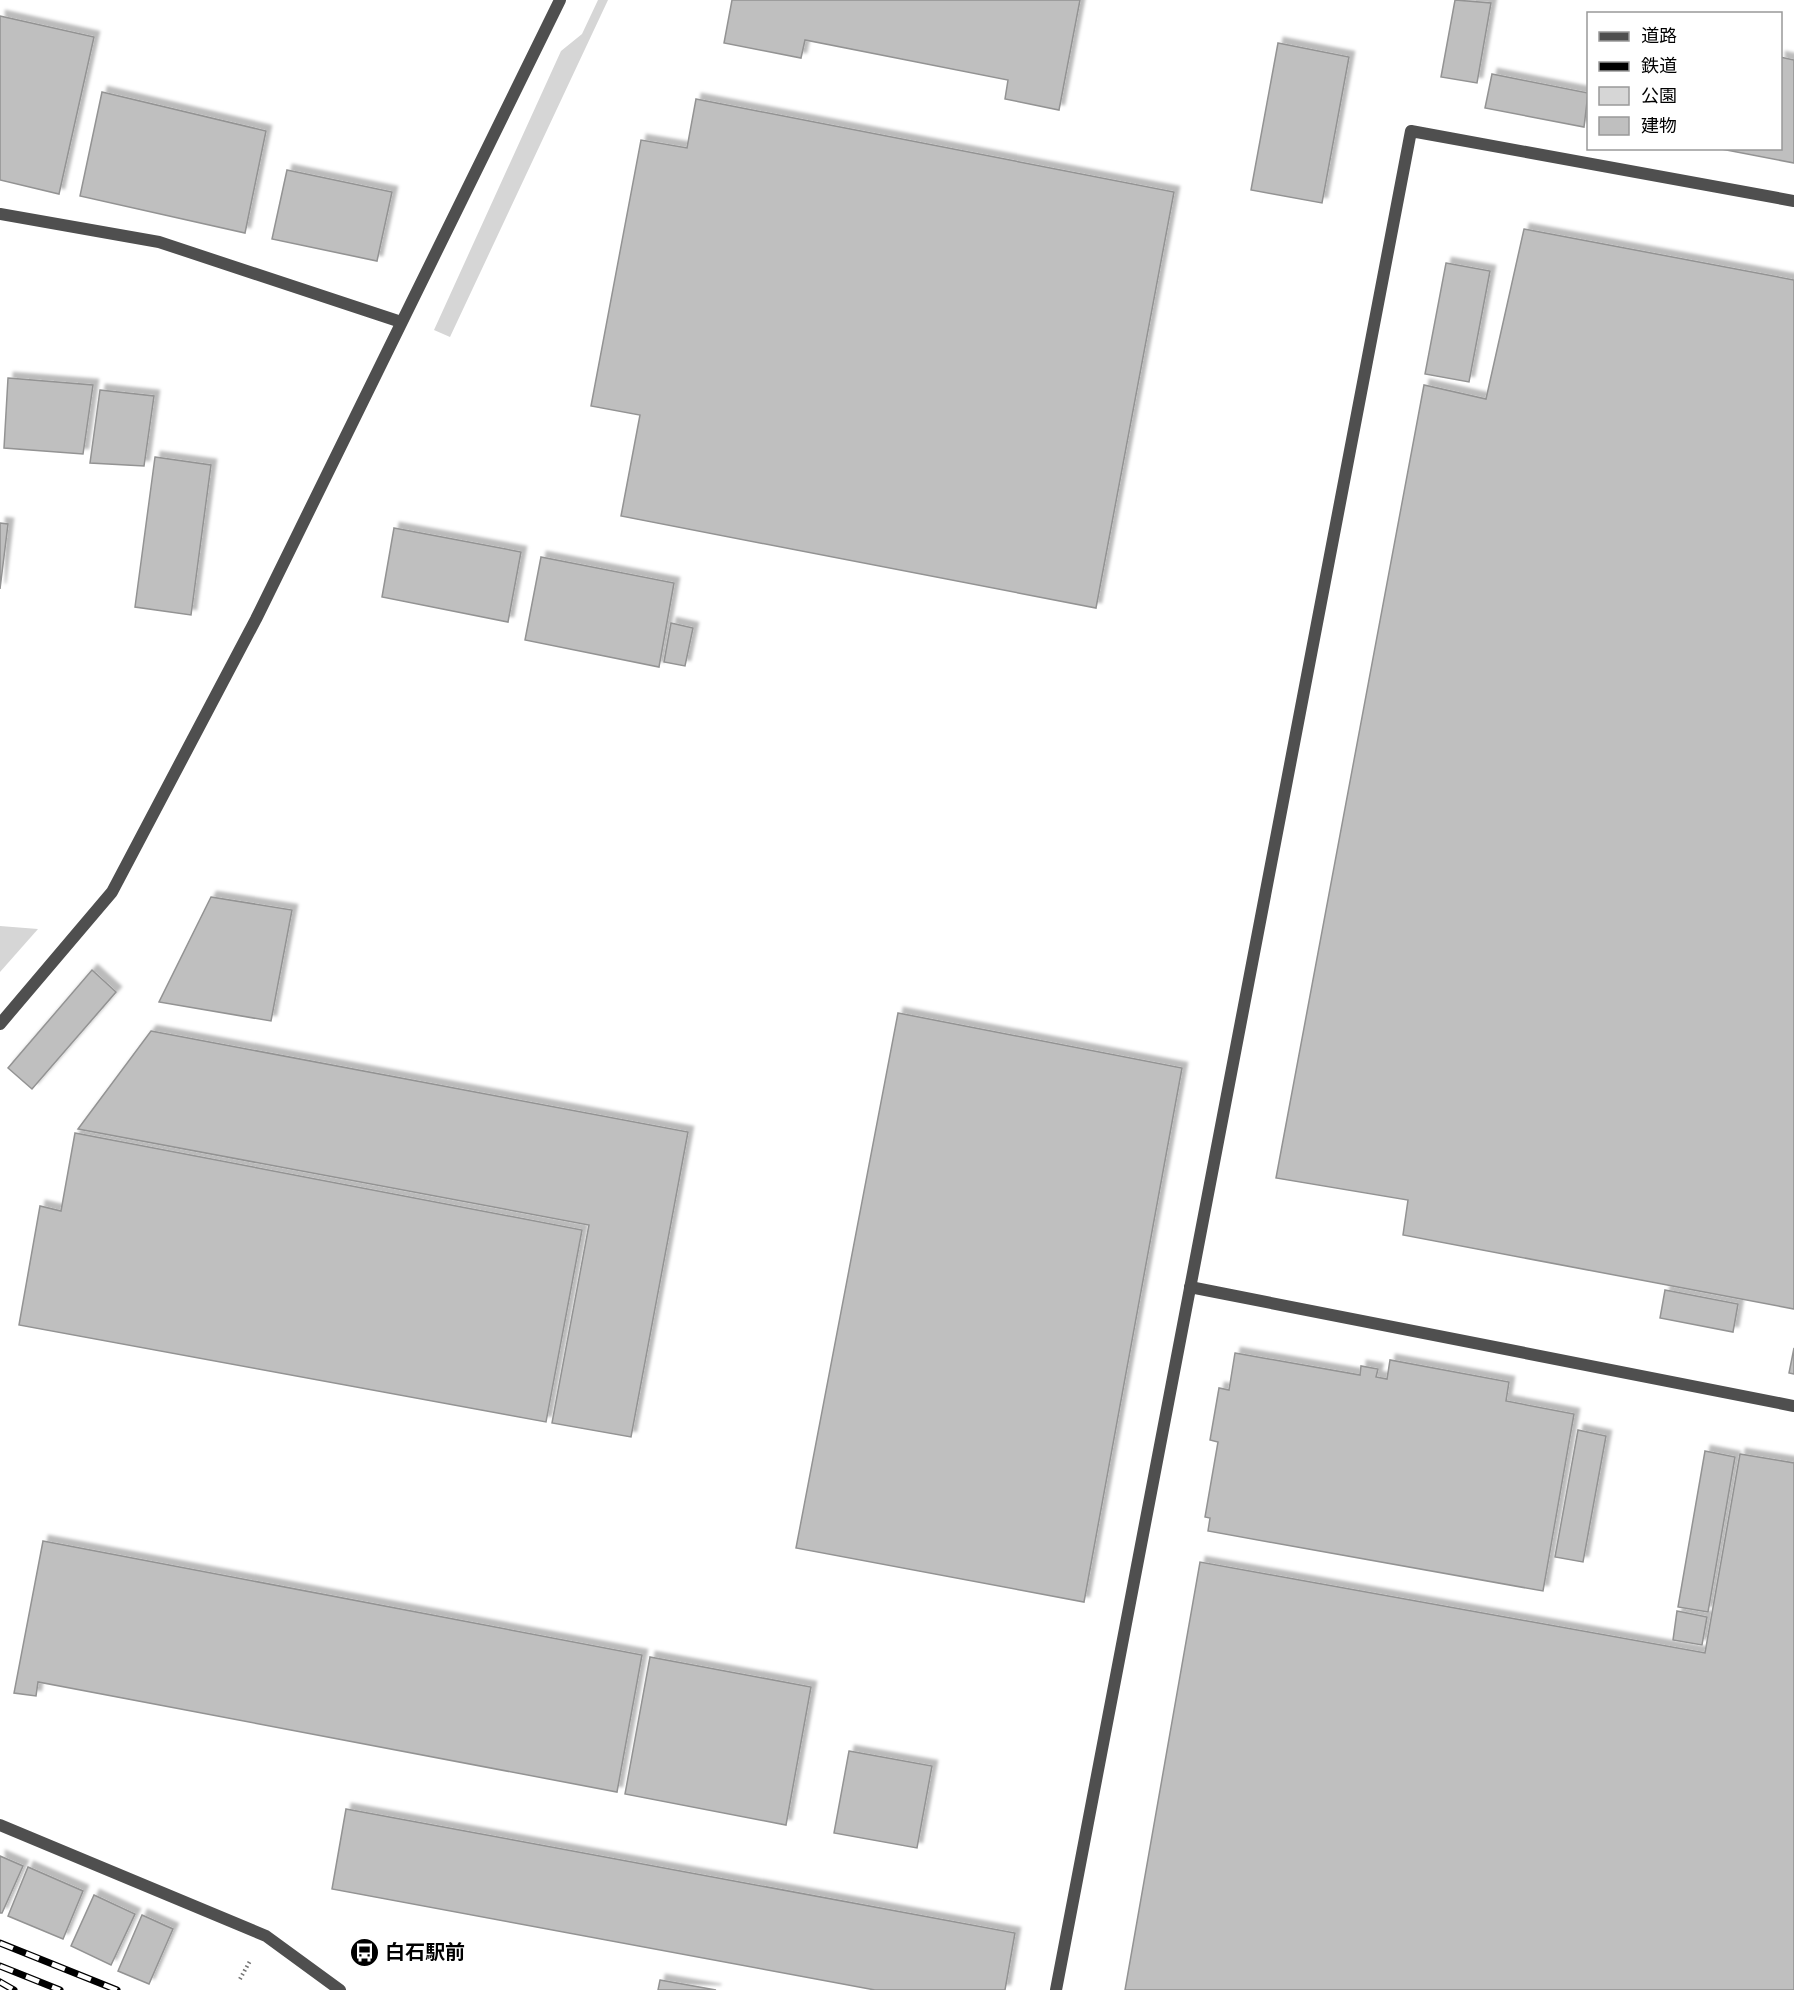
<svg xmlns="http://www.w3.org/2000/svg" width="1794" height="1990" font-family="'Nunito Sans','Noto Sans JP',sans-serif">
<defs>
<filter id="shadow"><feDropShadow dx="5.5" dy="-5.5" stdDeviation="1.5" flood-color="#0004"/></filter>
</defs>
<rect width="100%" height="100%" fill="#fff"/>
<g fill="#d6d6d6">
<polygon points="598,0 608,0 450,337 434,330 561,51 582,34"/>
<polygon points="0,926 38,929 0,972"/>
</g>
<g fill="#bfbfbf" stroke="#939393" stroke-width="1.5" filter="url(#shadow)">
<polygon points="732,0 1080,0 1059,110 1005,99 1008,80 805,40 801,58 724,43"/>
<polygon points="1455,0 1491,3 1477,83 1441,77"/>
<polygon points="0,16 94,37 59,194 0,180"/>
<polygon points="1278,43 1349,57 1322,203 1251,190"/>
<polygon points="1780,57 1794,60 1794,163 1716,148 1780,148"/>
<polygon points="1492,74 1588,93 1584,127 1485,108"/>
<polygon points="102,92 266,131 245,233 80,196"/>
<polygon points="696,99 1174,192 1096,608 621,516 640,415 591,406 641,140 687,148"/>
<polygon points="287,170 392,192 377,261 272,239"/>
<polygon points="1524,229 1794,280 1794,1309 1403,1235 1408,1200 1276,1178 1424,385 1486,399"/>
<polygon points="1446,263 1490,271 1469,382 1425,374"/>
<polygon points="8,378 93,385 83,454 4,448"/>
<polygon points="100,390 154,396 144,466 90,463"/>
<polygon points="155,457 211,465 191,615 135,607"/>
<polygon points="0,523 8,524 0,589"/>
<polygon points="394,528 521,552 508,622 382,597"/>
<polygon points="541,557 674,583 659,667 525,640"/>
<polygon points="671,623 693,628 685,666 664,662"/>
<polygon points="211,897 292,910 271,1021 159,1002"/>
<polygon points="92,970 116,992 32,1089 8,1068"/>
<polygon points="898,1013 1182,1068 1084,1602 796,1548"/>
<polygon points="151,1031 688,1132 631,1437 552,1423 589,1225 78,1129"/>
<polygon points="75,1133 582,1230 546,1422 19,1325 40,1206 61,1211"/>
<polygon points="1665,1290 1738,1304 1733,1332 1660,1318"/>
<polygon points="1794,1348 1794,1374 1789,1373"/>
<polygon points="1235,1353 1360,1375 1361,1366 1378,1369 1376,1377 1387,1379 1390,1360 1509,1382 1506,1401 1574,1414 1543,1591 1208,1531 1210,1518 1205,1517 1218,1442 1210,1440 1219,1388 1229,1390"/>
<polygon points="1578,1430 1606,1436 1583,1562 1555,1557"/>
<polygon points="1705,1451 1735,1457 1708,1612 1678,1607"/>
<polygon points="1740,1454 1794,1463 1794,1990 1125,1990 1200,1562 1705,1653"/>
<polygon points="43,1541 642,1655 617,1792 38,1682 36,1696 14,1693"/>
<polygon points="1677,1611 1707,1617 1702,1645 1673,1640"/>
<polygon points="650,1657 811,1687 786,1825 625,1794"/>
<polygon points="849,1751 932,1766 917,1848 834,1833"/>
<polygon points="346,1809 1015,1933 1005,1990 875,1990 332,1889"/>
<polygon points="0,1856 23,1866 2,1913 0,1913"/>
<polygon points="28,1867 83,1891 63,1939 8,1916"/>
<polygon points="94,1895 135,1914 111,1965 71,1946"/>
<polygon points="142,1915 173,1929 149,1984 118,1971"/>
<polygon points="660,1980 716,1990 658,1990"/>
</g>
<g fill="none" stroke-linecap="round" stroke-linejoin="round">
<polyline stroke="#717171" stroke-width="4" stroke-dasharray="1.5 3" stroke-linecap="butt" points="240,1979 250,1961"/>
<g stroke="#4f4f4f" stroke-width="12">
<polyline points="1190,1287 1794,1406"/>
<polyline points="1056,1990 1411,131 1794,201"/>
</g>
<polyline stroke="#4f4f4f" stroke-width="12" points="0,214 159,242 401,322"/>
<g stroke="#4f4f4f" stroke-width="12">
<polyline points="0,1024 112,892 256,619 560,0"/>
<polyline points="0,1825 266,1936 340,1990"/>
</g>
<defs>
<g id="rail">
<polyline points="0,1943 117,1990"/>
<polyline points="0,1966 60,1990"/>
<polyline points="0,1982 14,1990"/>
</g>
</defs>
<use href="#rail" stroke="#000" stroke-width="7"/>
<use href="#rail" stroke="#fff" stroke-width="4.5" stroke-dasharray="14" stroke-linecap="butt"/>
</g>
<defs>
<symbol id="bus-disc" viewBox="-11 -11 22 22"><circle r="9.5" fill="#000" stroke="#fff"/><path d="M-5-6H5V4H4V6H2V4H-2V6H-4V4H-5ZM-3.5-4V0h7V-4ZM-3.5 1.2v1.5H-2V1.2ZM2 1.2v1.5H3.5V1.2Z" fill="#fff"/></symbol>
</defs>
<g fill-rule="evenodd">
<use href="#bus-disc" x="348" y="1936" width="33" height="33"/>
</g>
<g text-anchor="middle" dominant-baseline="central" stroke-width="5" stroke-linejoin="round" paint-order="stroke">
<g font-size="20" font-weight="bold" fill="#000" stroke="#fff" text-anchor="start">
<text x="385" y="1952">白石駅前</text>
</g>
</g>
<rect x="1587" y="12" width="195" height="138" fill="#ffffff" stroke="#999999" stroke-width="1.5"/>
<rect x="1599" y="32" width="30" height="9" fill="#4f4f4f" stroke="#999999" stroke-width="1.5"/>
<text x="1641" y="42" font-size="18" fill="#000000">道路</text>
<rect x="1599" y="62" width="30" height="9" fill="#000000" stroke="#999999" stroke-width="1.5"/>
<text x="1641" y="72" font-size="18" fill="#000000">鉄道</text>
<rect x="1599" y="87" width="30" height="18" fill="#d6d6d6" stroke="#999999" stroke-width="1.5"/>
<text x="1641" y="102" font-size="18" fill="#000000">公園</text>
<rect x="1599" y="117" width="30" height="18" fill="#bfbfbf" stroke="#999999" stroke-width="1.5"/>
<text x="1641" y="132" font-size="18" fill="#000000">建物</text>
</svg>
